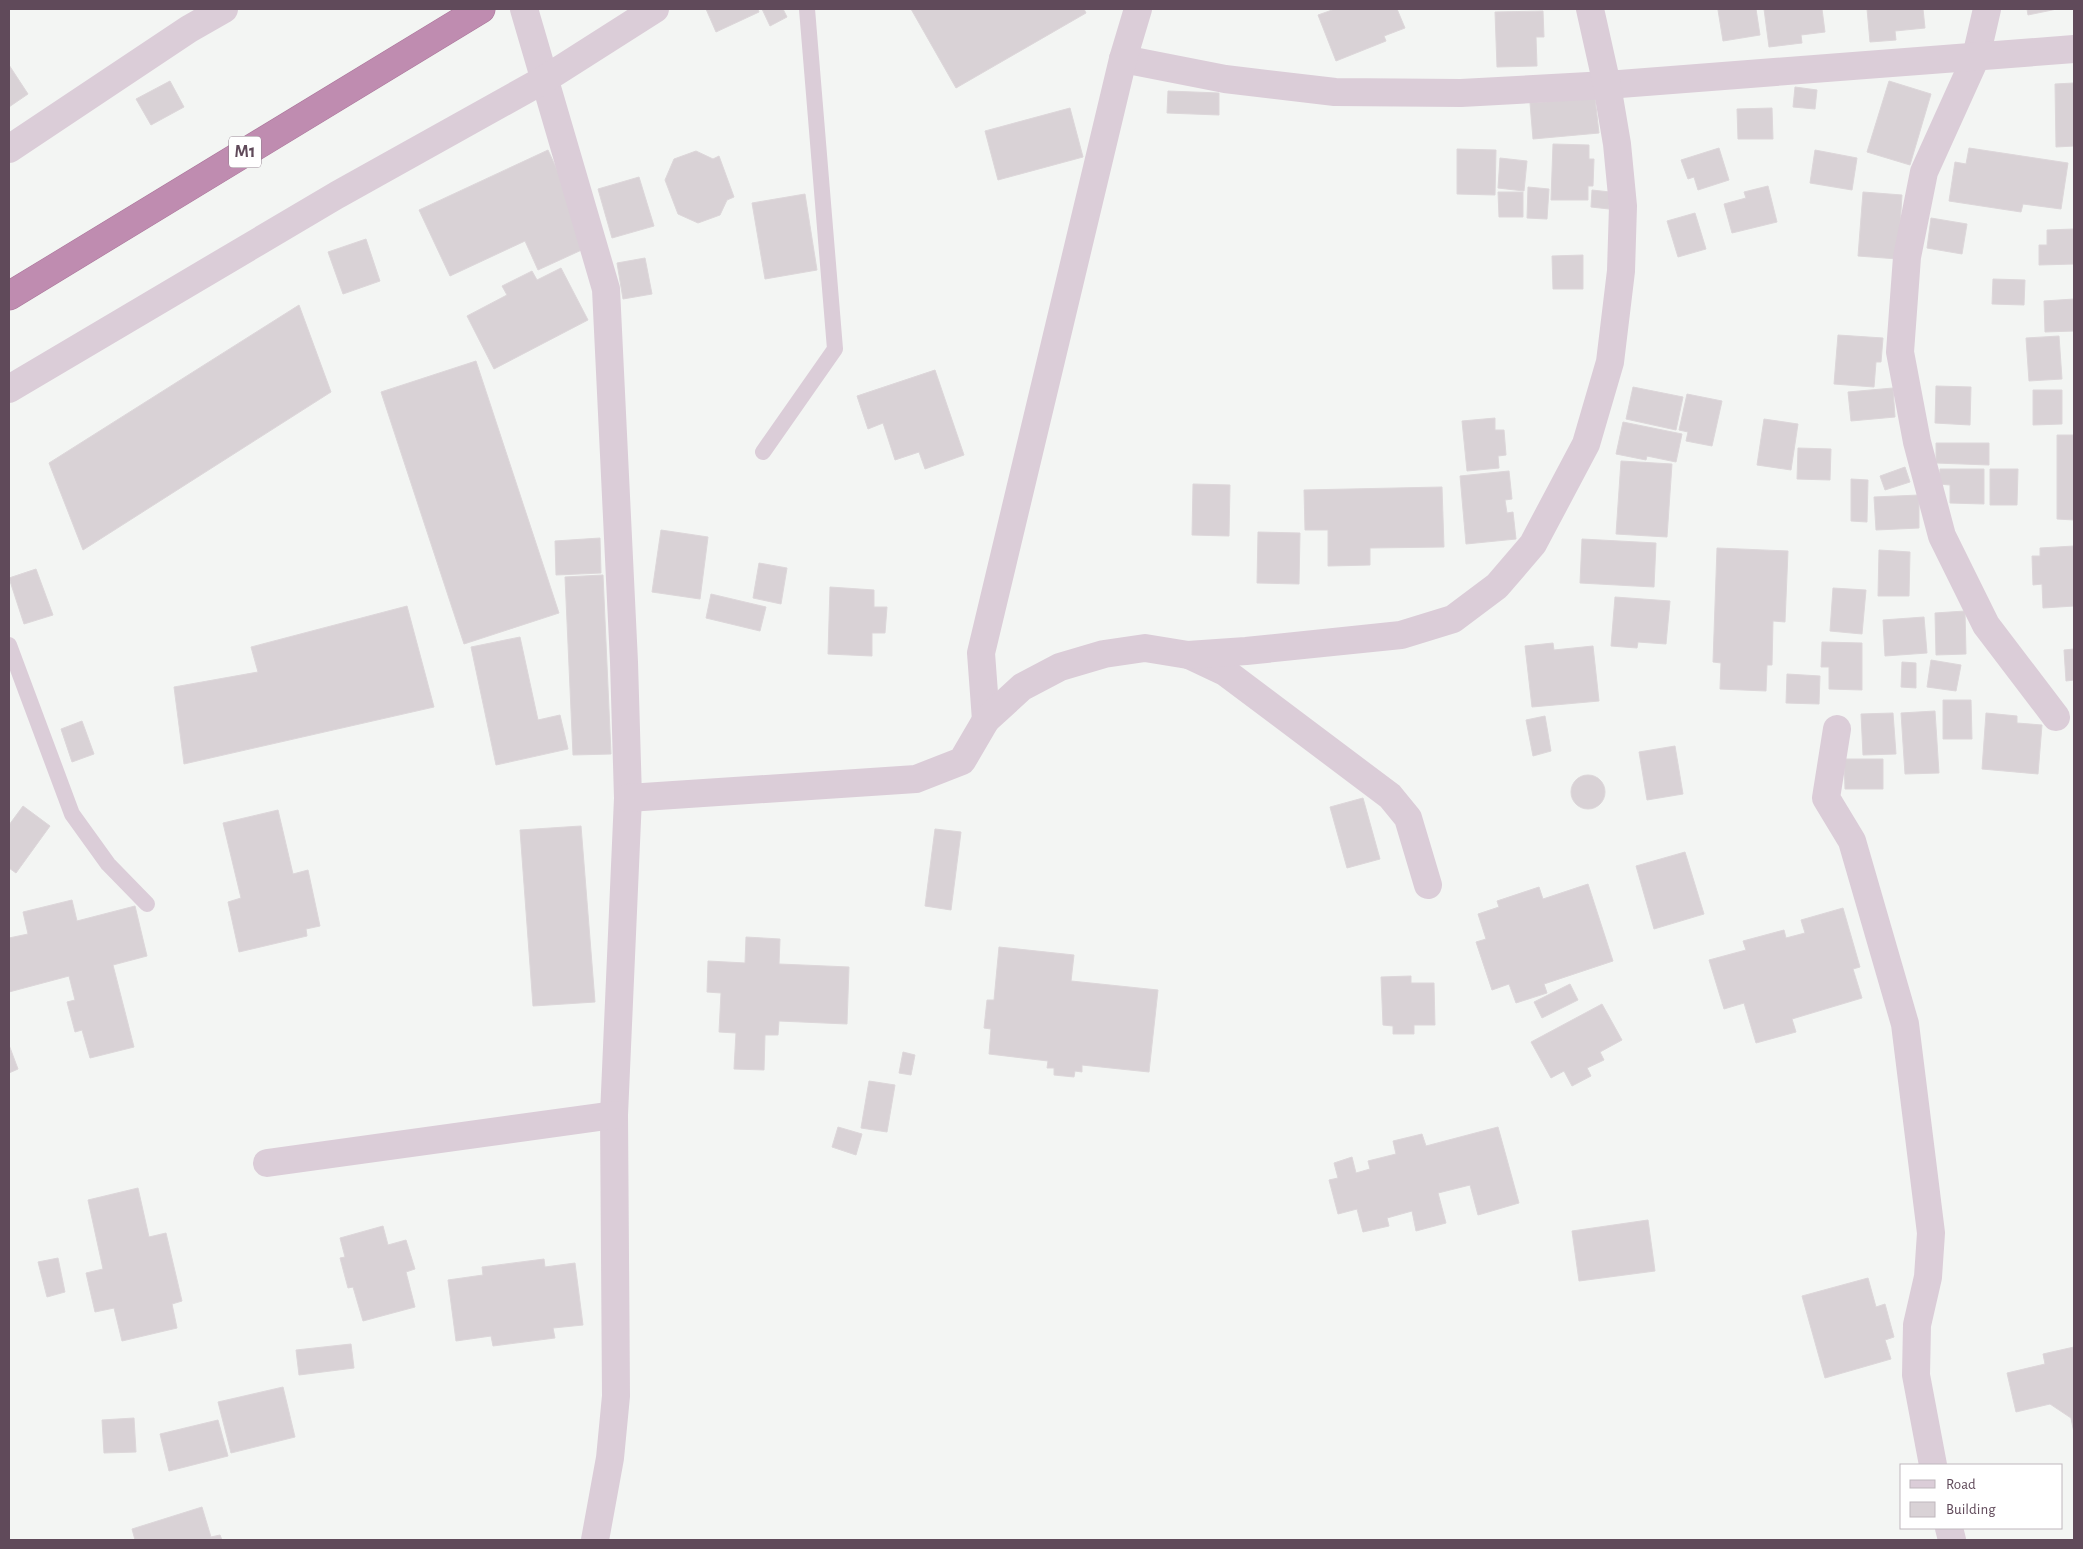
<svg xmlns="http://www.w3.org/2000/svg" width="2083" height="1549" font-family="'Alegreya Sans',sans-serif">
<rect width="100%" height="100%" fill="#f3f5f3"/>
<g fill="#d9d2d6" stroke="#ddd7da">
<polygon points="706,9 758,9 759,12 716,32"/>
<polygon points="762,9 783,9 787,17 770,26"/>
<polygon points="911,9 1084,9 1086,13 956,88"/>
<polygon points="1335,9 1397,9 1405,28 1384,36 1386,41 1336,61 1318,15"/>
<polygon points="1726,9 1756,9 1760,35 1723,41 1718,10"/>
<polygon points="1764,9 1822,9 1825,32 1801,35 1802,43 1769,47"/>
<polygon points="1867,9 1923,9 1925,28 1895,31 1896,40 1870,42"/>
<polygon points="2027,9 2057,9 2028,15"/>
<polygon points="1543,11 1544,37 1536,37 1537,66 1497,67 1495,12"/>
<polygon points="9,65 28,94 9,107"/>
<polygon points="170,81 184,107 151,125 136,99"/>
<polygon points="1889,81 1931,94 1910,165 1867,152"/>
<polygon points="2074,83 2074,146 2056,147 2055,84"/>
<polygon points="1795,87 1817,90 1815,109 1793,107"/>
<polygon points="1168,91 1219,93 1219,115 1167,113"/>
<polygon points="1595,98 1599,133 1533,139 1530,103"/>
<polygon points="1070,108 1083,157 998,180 985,131"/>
<polygon points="1772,108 1773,139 1738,139 1737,109"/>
<polygon points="1553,144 1589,145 1589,159 1594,159 1593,186 1588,186 1588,200 1551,200"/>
<polygon points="1719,148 1729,180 1698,190 1694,177 1688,179 1681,160"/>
<polygon points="1969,148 2068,163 2061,209 2023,204 2021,212 1949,201 1955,162 1966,164"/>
<polygon points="1457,149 1496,150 1495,195 1457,194"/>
<polygon points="548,150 575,209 586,248 538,270 525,241 450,276 419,210"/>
<polygon points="1815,150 1857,158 1852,190 1810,183"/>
<polygon points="696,151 713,159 719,156 734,197 727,200 720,215 698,223 678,214 665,180 674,159"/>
<polygon points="1500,158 1527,161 1524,191 1498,188"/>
<polygon points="639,177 654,226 612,238 598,189"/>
<polygon points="1768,186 1777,222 1732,233 1724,204 1746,198 1744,192"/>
<polygon points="1528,187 1549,189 1547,219 1527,218"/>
<polygon points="1592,190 1610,192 1609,209 1591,207"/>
<polygon points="1498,192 1523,192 1523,217 1499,217"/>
<polygon points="1863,192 1902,195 1898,259 1858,256"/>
<polygon points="805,194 817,270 765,279 752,203"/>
<polygon points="1695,213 1706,249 1678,257 1667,221"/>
<polygon points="1931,218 1967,224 1962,254 1927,248"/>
<polygon points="2074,229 2074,264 2039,265 2039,245 2047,245 2047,230"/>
<polygon points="366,239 380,281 343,294 328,252"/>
<polygon points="1583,255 1583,289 1553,289 1552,256"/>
<polygon points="645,258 652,294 623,299 617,263"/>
<polygon points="561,268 588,320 494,369 467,316 507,295 502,286 532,271 537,280"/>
<polygon points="1993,279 2025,280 2024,305 1992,304"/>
<polygon points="2074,299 2074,331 2045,332 2044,301"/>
<polygon points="299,305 331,392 83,550 49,463"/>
<polygon points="1838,335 1883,338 1881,362 1876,362 1874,387 1834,384"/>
<polygon points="2059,336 2062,379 2029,381 2026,338"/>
<polygon points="476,361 559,613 464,644 381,392"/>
<polygon points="935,370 964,455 925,469 919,452 895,460 883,423 868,429 857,396"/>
<polygon points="1936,386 1971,387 1970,425 1935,423"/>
<polygon points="1633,387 1683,397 1676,430 1626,419"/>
<polygon points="1893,388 1895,417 1851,421 1848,392"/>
<polygon points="2033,390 2062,390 2062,424 2033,425"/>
<polygon points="1687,394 1722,401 1712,446 1686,441 1688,432 1679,430"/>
<polygon points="1495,418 1495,430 1504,430 1506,455 1498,456 1499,468 1467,471 1462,421"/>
<polygon points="1764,419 1798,424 1791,470 1757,465"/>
<polygon points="1623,422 1682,434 1676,462 1647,456 1646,460 1616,454"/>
<polygon points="2057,435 2074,435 2074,520 2057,519"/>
<polygon points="1936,443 1989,443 1989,465 1936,463"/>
<polygon points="1798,448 1831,449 1830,480 1797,479"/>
<polygon points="1621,461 1672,464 1667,537 1616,534"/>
<polygon points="1905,467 1910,482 1885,490 1880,476"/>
<polygon points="1940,469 1984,469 1984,504 1950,503 1950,485 1939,484"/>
<polygon points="1990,469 2018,469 2017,505 1990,505"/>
<polygon points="1509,471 1512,499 1505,500 1507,513 1513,512 1516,539 1466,544 1460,476"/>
<polygon points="1851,479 1868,480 1867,522 1851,521"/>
<polygon points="1193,484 1230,485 1229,536 1192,535"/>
<polygon points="1442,487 1444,547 1370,548 1370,565 1328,566 1328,530 1305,530 1304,490"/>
<polygon points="1919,495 1919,528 1876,530 1874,497"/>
<polygon points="661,530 708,537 700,599 652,592"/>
<polygon points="1258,532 1300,533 1299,584 1257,583"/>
<polygon points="600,538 601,573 556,575 555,541"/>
<polygon points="1582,539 1656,543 1654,587 1580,583"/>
<polygon points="2074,546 2074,606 2043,608 2042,584 2033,585 2032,556 2040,556 2040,548"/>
<polygon points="1717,548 1788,551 1785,622 1773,621 1772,665 1767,665 1766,691 1720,689 1721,663 1713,662"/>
<polygon points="1879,550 1910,552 1909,596 1878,596"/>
<polygon points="759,563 787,568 781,604 753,598"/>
<polygon points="36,569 53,615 24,624 9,578"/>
<polygon points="603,575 611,754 573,755 565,577"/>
<polygon points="830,587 874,590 874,607 887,607 885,633 872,633 872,656 828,654"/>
<polygon points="1833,588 1866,590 1862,634 1830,631"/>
<polygon points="711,594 766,607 760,631 706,618"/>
<polygon points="1615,597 1670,601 1666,644 1638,642 1637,648 1611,646"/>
<polygon points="407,606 434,707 184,764 174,687 258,672 251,647"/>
<polygon points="1965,611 1966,654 1936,655 1935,613"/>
<polygon points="1924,617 1927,653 1885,656 1883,620"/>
<polygon points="520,637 538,720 560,715 568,749 496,765 471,647"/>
<polygon points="1822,642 1862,643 1862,690 1829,689 1829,667 1821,667"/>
<polygon points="1553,643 1554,650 1593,646 1599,701 1532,707 1525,646"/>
<polygon points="2074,649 2074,680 2066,681 2064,650"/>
<polygon points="1931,660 1961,665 1956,691 1927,687"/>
<polygon points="1902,662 1916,663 1916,688 1901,687"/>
<polygon points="1787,674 1820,676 1819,704 1786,703"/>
<polygon points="1943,700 1971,700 1972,739 1943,739"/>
<polygon points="1935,711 1939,773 1905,774 1901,713"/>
<polygon points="1893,713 1896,754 1863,755 1861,714"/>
<polygon points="1986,713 2017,716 2017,723 2042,725 2038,774 1982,769"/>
<polygon points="1545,716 1551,751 1533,756 1526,720"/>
<polygon points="82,721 94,754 72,762 61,729"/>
<polygon points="1675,746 1683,794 1647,800 1639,752"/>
<polygon points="1844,759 1883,759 1883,789 1845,789"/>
<circle cx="1588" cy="792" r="17"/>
<polygon points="1363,798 1380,859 1347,868 1330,807"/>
<polygon points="23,806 50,826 16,873 9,868 9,825"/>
<polygon points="278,810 293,874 308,870 320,926 306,929 307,936 239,952 228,902 241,898 223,823"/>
<polygon points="581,826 595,1002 533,1006 520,830"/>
<polygon points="935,829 961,832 951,910 925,906"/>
<polygon points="1685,852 1704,914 1654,929 1636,866"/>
<polygon points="1588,884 1613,961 1544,984 1547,993 1516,1003 1509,984 1492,990 1476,942 1486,939 1478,914 1499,907 1497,901 1539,887 1543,899"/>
<polygon points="72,900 77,921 135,906 147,956 113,965 134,1047 90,1058 82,1030 75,1032 67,1002 75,1000 69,976 9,992 9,938 28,934 23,912"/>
<polygon points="1843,908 1860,967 1853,969 1862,998 1792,1019 1796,1032 1756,1043 1744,1003 1724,1009 1709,960 1746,950 1743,941 1784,930 1786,938 1805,933 1801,920"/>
<polygon points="746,937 780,939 779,964 849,967 847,1024 779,1021 778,1035 765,1035 764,1070 734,1069 736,1033 719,1032 721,993 707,992 708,961 745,963"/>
<polygon points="999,947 1074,955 1071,981 1158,990 1149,1072 1082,1065 1082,1072 1075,1071 1074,1077 1054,1075 1054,1068 1047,1068 1048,1061 989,1054 991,1029 984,1028 987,1000 994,1000"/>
<polygon points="1411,976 1411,983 1434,983 1435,1025 1414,1025 1414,1034 1393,1034 1393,1026 1383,1025 1381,977"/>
<polygon points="1570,984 1578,1000 1542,1018 1534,1002"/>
<polygon points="1602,1004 1622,1040 1600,1052 1604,1060 1587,1068 1591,1076 1572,1086 1564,1071 1551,1078 1531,1042"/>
<polygon points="9,1045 18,1069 9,1073"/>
<polygon points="903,1052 915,1055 911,1075 899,1073"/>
<polygon points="869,1081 895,1085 887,1132 861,1128"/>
<polygon points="838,1127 862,1134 856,1155 832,1147"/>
<polygon points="1498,1127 1519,1203 1478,1215 1470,1185 1438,1193 1446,1223 1416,1231 1412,1211 1387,1218 1389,1226 1363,1232 1357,1209 1338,1214 1329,1180 1338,1178 1334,1163 1352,1157 1356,1173 1370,1169 1368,1161 1396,1154 1393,1141 1422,1134 1426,1146"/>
<polygon points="138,1188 149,1237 166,1233 182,1301 172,1304 177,1328 122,1341 114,1308 95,1312 86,1273 103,1269 88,1200"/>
<polygon points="1648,1220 1655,1271 1579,1281 1572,1231"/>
<polygon points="383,1226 388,1245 406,1240 415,1269 406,1272 415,1307 363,1321 353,1287 348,1288 340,1258 345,1257 340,1238"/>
<polygon points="58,1258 65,1292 47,1297 38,1262"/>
<polygon points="544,1259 545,1267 575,1263 583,1325 553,1328 555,1338 493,1346 491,1336 456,1341 448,1280 483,1275 482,1267"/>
<polygon points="1868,1278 1876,1307 1885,1304 1894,1337 1885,1340 1891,1359 1825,1378 1802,1296"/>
<polygon points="351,1344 354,1368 299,1375 296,1350"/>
<polygon points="2074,1347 2074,1433 2071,1418 2050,1404 2016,1412 2007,1373 2045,1364 2043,1354"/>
<polygon points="283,1387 295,1437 231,1453 218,1402"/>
<polygon points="134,1418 136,1452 104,1453 102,1420"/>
<polygon points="218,1420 228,1456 169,1471 160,1434"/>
<polygon points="202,1507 211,1537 220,1535 222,1540 135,1540 132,1529"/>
</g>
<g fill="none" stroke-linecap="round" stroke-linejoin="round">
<defs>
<polyline id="highway" points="9,296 481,9"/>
</defs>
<use href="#highway" stroke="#ab779b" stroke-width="29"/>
<g stroke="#dbcdd8" stroke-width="16">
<polyline points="763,452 835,349 807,9"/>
<polyline points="9,645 72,814 108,864 147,904"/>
</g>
<g stroke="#dbcdd8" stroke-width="28">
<polyline points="524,9 606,289 624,662 628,798 614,1115 616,1396 610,1458 595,1540"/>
<polyline points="1987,9 1976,57 1924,172 1907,257 1900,352 1917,442 1942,536 1986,625 2056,717"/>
<polyline points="1123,59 1225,79 1335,92 1461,93 1607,85 2074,49"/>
<polyline points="9,149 189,29 224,9"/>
<polyline points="9,389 337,195 545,79 655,9"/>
<polyline points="1189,655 1225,672 1390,796 1408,818 1428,885"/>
<polyline points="986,720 981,653 1123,59 1138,9"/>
<polyline points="1837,729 1826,798 1852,841 1905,1024 1931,1233 1928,1277 1917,1325 1916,1375 1933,1465"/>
<polyline points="628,798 916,779 962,761 986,720 1022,687 1060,667 1104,654 1145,648 1188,655 1246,651 1401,635 1453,619 1497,586 1533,544 1586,444 1610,362 1621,271 1623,206 1617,144 1607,85 1590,9"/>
<polyline points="267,1163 614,1115"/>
<polyline points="1949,1528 1952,1540"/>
</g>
<use href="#highway" stroke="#bf8cb0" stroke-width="28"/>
</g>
<g text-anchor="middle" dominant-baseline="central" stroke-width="4" stroke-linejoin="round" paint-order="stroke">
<rect fill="#fff" stroke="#90808c" stroke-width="1" x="229" y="136.5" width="32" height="31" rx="4"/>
<g font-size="18" font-weight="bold" fill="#604a5a">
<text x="245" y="152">M1</text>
</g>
</g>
<rect width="2083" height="1549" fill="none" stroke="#604a5a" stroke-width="20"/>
<rect x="1900" y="1464" width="162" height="65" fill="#ffffff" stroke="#bfb7bd"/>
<rect x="1910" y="1480" width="25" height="8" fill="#dbcdd8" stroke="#bfb7bd"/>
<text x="1946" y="1489" font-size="15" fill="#604a5a">Road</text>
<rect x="1910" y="1502" width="25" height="15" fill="#d9d2d6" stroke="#bfb7bd"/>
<text x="1946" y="1514" font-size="15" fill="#604a5a">Building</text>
</svg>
